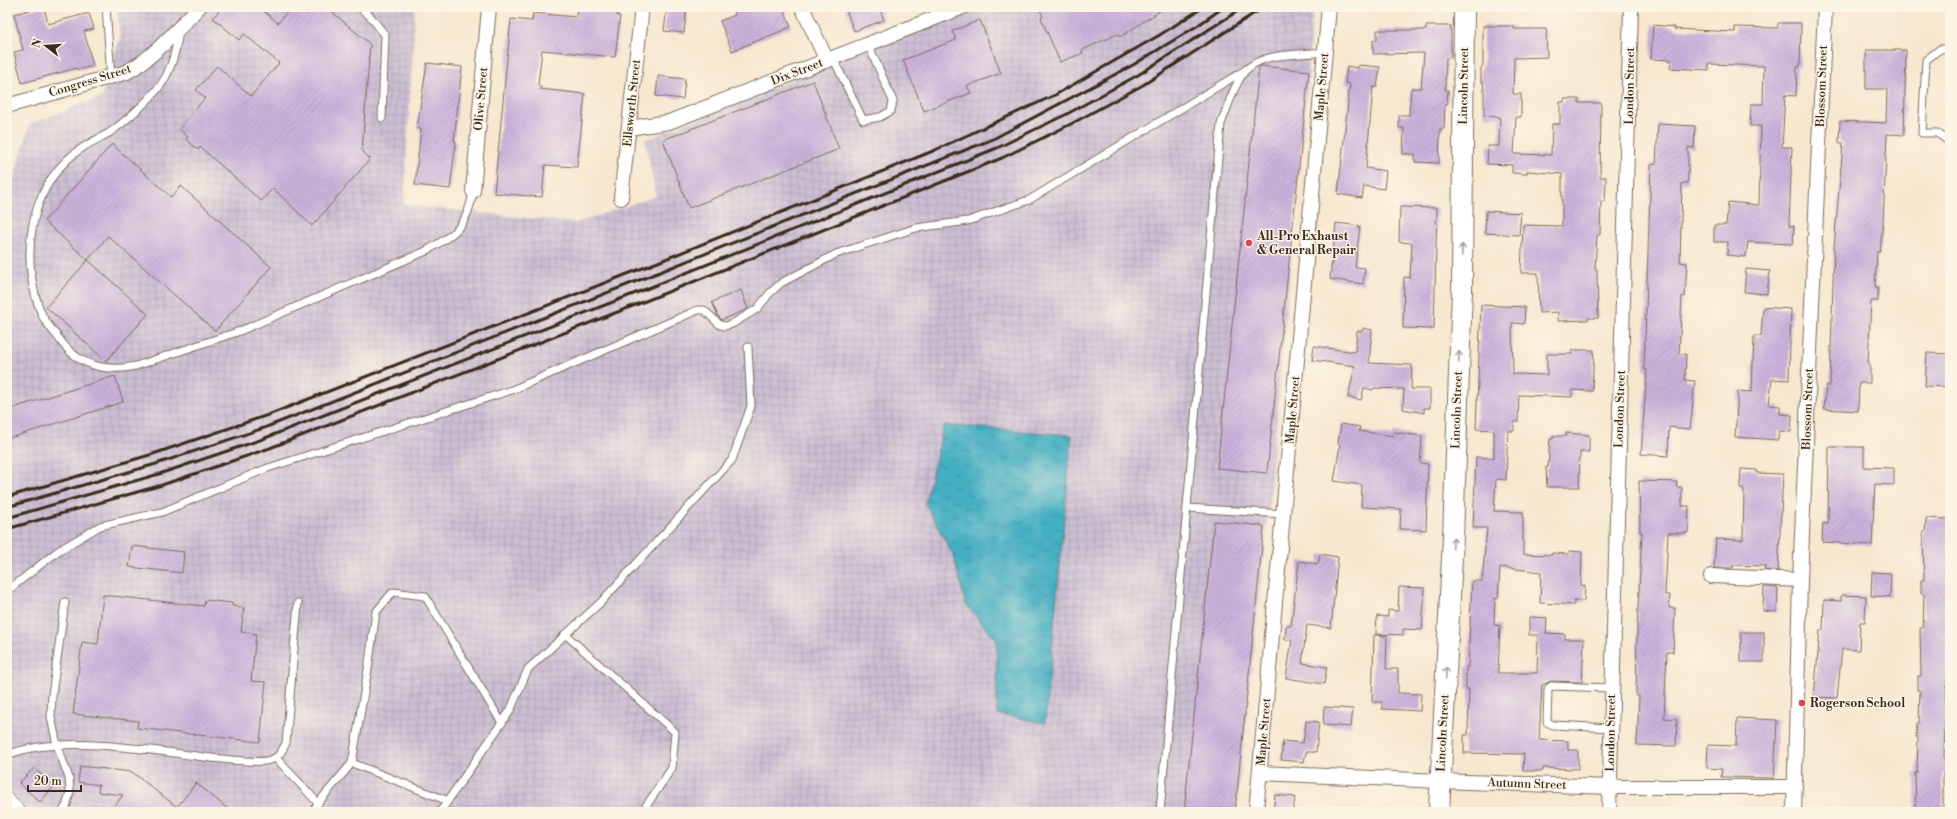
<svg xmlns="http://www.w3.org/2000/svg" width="1957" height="819" font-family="'Libre Bodoni',serif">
<defs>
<pattern id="industrial-grid" width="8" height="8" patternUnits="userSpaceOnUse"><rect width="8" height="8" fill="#ccbfd4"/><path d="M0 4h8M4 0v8" fill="none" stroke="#b0a4b6"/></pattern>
<pattern id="water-ripples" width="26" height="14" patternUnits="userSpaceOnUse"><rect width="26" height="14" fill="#44afc2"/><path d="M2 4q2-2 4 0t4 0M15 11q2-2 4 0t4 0" fill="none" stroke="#3a8f9d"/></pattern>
<pattern id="building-hatch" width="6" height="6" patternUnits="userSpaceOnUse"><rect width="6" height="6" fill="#cab2dc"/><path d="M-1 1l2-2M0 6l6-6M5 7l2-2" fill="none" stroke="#ae99bc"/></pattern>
</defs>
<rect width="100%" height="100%" fill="#fcf5e5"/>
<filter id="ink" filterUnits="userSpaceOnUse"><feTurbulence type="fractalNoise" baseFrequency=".025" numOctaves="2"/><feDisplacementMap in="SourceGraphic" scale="8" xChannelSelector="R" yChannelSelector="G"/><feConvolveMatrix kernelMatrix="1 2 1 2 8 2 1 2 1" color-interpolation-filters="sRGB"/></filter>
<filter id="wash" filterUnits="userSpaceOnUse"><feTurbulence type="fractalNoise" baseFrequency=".012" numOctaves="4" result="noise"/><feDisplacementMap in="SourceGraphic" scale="16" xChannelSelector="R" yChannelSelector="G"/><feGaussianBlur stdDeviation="0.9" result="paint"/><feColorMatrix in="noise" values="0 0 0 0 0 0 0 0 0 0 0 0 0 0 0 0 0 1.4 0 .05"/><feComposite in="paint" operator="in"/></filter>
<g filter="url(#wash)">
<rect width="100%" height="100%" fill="#f7e7cf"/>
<polygon fill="url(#industrial-grid)" points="117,7 415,7 404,205 576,223 656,196 645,140 969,7 1313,7 1270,494 1236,812 7,812 7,201 30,124 102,97 120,37"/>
<polygon fill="url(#water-ripples)" stroke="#406c70" points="944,425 1072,435 1045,723 997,714 997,640 966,605 954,557 925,503"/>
<g id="blocks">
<g fill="url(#building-hatch)">
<polygon points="41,7 44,7 48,24 89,13 94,29 84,31 93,66 78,70 77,68 22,83 14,52 23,50 14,14"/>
<polygon points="222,7 259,7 278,23 291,7 326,7 370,44 362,151 370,159 312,226 273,188 261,201 200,147 198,150 186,139 188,137 179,129 205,98 196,90 217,66 251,96 279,63 244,34 239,40 213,18"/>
<polygon points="577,7 618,7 617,16 620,16 615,57 542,50 538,85 541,86 540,89 585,94 577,167 545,165 542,197 494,193 511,19 532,21 533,13 576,17"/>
<polygon points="667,7 687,7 684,33 664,31"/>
<polygon points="732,7 783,7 791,27 732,51 720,21 735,15"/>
<polygon points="845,7 879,7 884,20 854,31"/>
<polygon points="1039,7 1166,7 1120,37 1118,34 1082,50 1083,53 1060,62 1041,18 1043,17"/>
<polygon points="980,20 1001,73 967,86 971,93 924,111 903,60 956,40 952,31"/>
<polygon points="1778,23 1801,23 1800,67 1797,67 1796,96 1785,95 1782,147 1792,147 1789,226 1794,226 1793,244 1748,242 1746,257 1727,255 1728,242 1714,242 1714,225 1726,225 1728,202 1759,205 1761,126 1750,126 1751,104 1763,104 1764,66 1709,64 1709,70 1670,68 1671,60 1651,59 1653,25 1675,27 1674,29 1735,32 1735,27 1778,28"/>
<polygon points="1426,26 1451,26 1451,58 1446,58 1445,90 1448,90 1447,104 1445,104 1444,129 1440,129 1439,163 1415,162 1415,154 1403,154 1404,128 1399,128 1399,115 1409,115 1411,88 1421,88 1424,53 1373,54 1373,40 1377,40 1377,30 1426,30"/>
<polygon points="1483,26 1514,26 1514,29 1546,29 1547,57 1514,58 1513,94 1521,94 1521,117 1516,117 1514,154 1551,155 1552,124 1560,124 1560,102 1564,102 1564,99 1579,99 1579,103 1601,103 1600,177 1606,177 1605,201 1601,201 1600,235 1597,235 1595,269 1597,269 1598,318 1588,318 1588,320 1558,321 1558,312 1539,313 1538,273 1521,273 1523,225 1562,226 1562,174 1527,171 1527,174 1512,173 1512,165 1487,164 1488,146 1499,146 1500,117 1484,116 1484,89 1483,82 1481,82 1481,68 1483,65"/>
<polygon points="1866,50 1906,50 1904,135 1887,134 1883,223 1880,252 1877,252 1875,287 1878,287 1878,301 1871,301 1868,364 1870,364 1870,383 1859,383 1858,411 1824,409 1826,386 1830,386 1834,248 1843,143 1839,143 1840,121 1886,123 1887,89 1866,89"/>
<polygon points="427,63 462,67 454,141 456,141 450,189 415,185 421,129 417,128"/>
<polygon points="1358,65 1380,67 1377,87 1373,87 1366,168 1386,171 1384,189 1364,186 1362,198 1338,194 1350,84 1345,83 1347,66 1358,68"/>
<polygon points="1261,66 1309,71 1267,473 1217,468 1259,67"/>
<polygon points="658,76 685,79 683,99 656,96"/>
<polygon points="813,81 839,149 689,208 663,140"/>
<polygon points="1658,124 1695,126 1694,148 1688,147 1688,183 1682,183 1680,262 1687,263 1685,297 1682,296 1679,354 1686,354 1685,380 1695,381 1690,429 1669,427 1668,456 1641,454 1647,370 1644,369 1651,165 1656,164"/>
<polygon points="112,144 171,197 181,186 271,267 215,331 108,236 88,260 44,221"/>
<polygon points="1400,207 1437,208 1434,329 1403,328 1404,277 1410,278 1412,243 1399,242"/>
<polygon points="1486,211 1521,213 1519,235 1485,233"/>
<polygon points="1336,223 1360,226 1355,267 1365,268 1363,284 1330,279"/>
<polygon points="88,260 148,314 106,361 46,307"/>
<polygon points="1746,269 1770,271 1767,294 1744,292"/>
<polygon points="741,290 748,309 722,320 718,316 712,302"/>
<polygon points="1481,305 1525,307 1524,324 1512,323 1513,374 1547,375 1547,354 1572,354 1572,350 1594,350 1592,391 1572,390 1572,397 1519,395 1518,422 1514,422 1514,431 1508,431 1506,480 1496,479 1494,511 1523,512 1523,554 1552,555 1552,553 1569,554 1569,551 1582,552 1581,585 1585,586 1584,601 1574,601 1574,605 1540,603 1541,572 1500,567 1498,599 1495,598 1494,625 1500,626 1498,673 1537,673 1538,635 1529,635 1529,617 1547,618 1546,633 1565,634 1565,639 1584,639 1582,682 1551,681 1542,685 1539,740 1568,741 1568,750 1578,750 1578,769 1543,768 1543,771 1523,771 1524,754 1464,753 1464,735 1468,735 1469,689 1466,689 1466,667 1468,667 1472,581 1482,581 1487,528 1473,528 1476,457 1494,458 1494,430 1476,429"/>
<polygon points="1763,307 1791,309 1789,380 1772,379 1769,405 1780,406 1780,414 1792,415 1791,432 1779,431 1778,440 1735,437 1738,391 1752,392 1754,336 1761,336"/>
<polygon points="1363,328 1372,330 1369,363 1412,365 1411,389 1430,389 1430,408 1424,408 1424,413 1403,409 1404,389 1374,388 1373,390 1364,388 1361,400 1348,397 1355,366 1312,360 1314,346 1355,352 1357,331 1363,331"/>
<polygon points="1927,353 1950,354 1948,387 1925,386"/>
<polygon points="115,376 123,402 7,439 7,410"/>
<polygon points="1341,424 1360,427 1359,431 1393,436 1393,432 1422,436 1420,463 1428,464 1426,530 1400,529 1401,509 1361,507 1362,485 1334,481 1340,445 1338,444"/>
<polygon points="1566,433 1589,435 1589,452 1580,452 1579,487 1547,487 1546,467 1548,467 1550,439 1553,439 1553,436 1566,436"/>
<polygon points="1829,447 1864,447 1864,467 1894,468 1894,485 1875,484 1872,545 1822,542 1823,523 1828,524"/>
<polygon points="1741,469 1757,470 1757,473 1783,474 1778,571 1764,570 1765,566 1733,565 1733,568 1714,568 1716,539 1743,540 1744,489 1740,489"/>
<polygon points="1639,481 1677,482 1676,487 1682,488 1682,506 1689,506 1688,533 1668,533 1665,595 1670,595 1669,608 1675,608 1673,652 1667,652 1664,718 1677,719 1676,746 1637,745 1639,696 1636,696 1637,630 1642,532 1640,532"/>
<polygon points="1926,518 1950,519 1950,629 1948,629 1948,663 1950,663 1950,677 1947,677 1946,710 1949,710 1948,724 1945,724 1944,759 1947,759 1946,773 1943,773 1943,812 1916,812 1915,773 1917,773 1918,737 1916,737 1917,723 1919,723 1920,690 1918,690 1918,676 1921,676 1920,628 1923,628 1924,594 1921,594 1921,580 1924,580 1923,532 1925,532"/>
<polygon points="1214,521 1264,526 1235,812 1184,812"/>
<polygon points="132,546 184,552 182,573 129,567"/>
<polygon points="1320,554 1338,557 1331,628 1307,625 1302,663 1327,667 1324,684 1286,678 1292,640 1285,640 1286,626 1291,626 1299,561 1318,564"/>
<polygon points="1872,572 1891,573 1890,597 1871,596"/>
<polygon points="1399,587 1425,588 1422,630 1403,629 1403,635 1376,634 1377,616 1388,617 1388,610 1398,611"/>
<polygon points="1764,587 1778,588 1777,612 1763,611"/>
<polygon points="103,595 204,606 205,600 232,603 232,606 244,608 241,632 256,634 251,681 266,682 260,742 137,728 138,721 73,714 82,642 98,644"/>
<polygon points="1841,595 1866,596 1865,622 1860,622 1859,650 1842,649 1837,698 1814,697 1820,630 1823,630 1824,600 1841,601"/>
<rect x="1741" y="632" width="23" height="30"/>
<polygon points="1374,635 1387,636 1386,669 1398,669 1398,693 1421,694 1420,711 1382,709 1382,702 1372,702"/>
<polygon points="1324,707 1353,709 1351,727 1323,725"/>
<polygon points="1737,718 1777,720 1774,778 1721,777 1722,769 1707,768 1708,745 1736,746"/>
<polygon points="1306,721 1319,722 1316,752 1306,752 1304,762 1281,760 1283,741 1303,743"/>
<polygon points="80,766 132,772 177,807 196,783 232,812 110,812 123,795 98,792 99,785 78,782"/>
<polygon points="34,768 54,786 40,802 19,783"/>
<polygon points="1275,795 1295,797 1293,812 1273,812"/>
</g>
</g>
</g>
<g filter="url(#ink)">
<use href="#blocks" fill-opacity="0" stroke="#7d6c5c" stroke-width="1"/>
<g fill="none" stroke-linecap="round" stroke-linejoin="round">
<defs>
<g id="lane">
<polyline points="106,7 111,77"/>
<polyline points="359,7 370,16 385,35 382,118"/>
<path d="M179,32C176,48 173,64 165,78C156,95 125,122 109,133C98,139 85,145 75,153C27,191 19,264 43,317C48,326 57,335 63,344C81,367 109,372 136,366L240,331L426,251C455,234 468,226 473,191"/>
<polyline points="833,58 863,120 880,117 891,111 893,101 868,44"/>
<polyline points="1950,142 1937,133 1922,133 1926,60 1940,49 1950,48"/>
<polyline points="1187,508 1284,514"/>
<polyline points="7,591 58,551 100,526 162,512 268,468 512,390 698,310 704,310 720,325 725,326 732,324 757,309 770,293 781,283 836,254 916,228 968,221 1029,200 1247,69"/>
<polyline points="565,634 675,732 672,768 642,812"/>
<polyline points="1611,728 1553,725 1547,722 1548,689 1551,686 1612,688"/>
<path d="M7,755C61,733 154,751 212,758C226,759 258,764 270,760C279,758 282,751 286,743L298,603"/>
<polyline points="276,758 318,803 313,812"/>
<polyline points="352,763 448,801"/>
<polyline points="318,803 352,763 368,669 376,612 393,592 425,596 502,723"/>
<polyline points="62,812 66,807 70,792 69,778 57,745 51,717 52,695 65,602"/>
<polyline points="440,812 510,711 528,669 601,602 732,460 751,406 748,347"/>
<path d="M1160,812L1221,124C1227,109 1236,78 1248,68C1267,52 1301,55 1325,52"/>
</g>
<g id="street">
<polyline points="802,7 827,61"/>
<path d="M7,106L127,72C155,56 177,30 199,7"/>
<polyline points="629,128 669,122 963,7"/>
<polyline points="473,191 489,7"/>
<polyline points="621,198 642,7"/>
<polyline points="1711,576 1800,580"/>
<polyline points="1260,773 1440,781 1610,787 1795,787"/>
<polyline points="7,800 19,812"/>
<polyline points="1256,812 1329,7"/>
<polyline points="1609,812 1631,7"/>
<polyline points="1794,812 1800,580 1825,7"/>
</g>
<polyline id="secondary" points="1439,812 1453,537 1462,290 1464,7"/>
</defs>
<use href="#lane" stroke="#7d6c5c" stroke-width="9"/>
<use href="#street" stroke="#7d6c5c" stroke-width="16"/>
<use href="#secondary" stroke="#7d6c5c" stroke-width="22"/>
<use href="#lane" stroke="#fff" stroke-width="7"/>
<use href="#street" stroke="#fff" stroke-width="14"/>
<use href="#secondary" stroke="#fff" stroke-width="20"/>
<g stroke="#3b2a1e" stroke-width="3">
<polyline points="7,497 153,454 268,415 653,264 933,151 1055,95 1158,36 1204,7"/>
<polyline points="7,507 156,464 264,428 647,277 993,139 1133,65 1197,26 1224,7"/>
<polyline points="7,518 159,474 260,440 641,291 997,148 1067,114 1138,75 1244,7"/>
<polyline points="7,529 162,485 270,448 638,304 1002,158 1071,124 1143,85 1264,7"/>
</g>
</g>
<defs><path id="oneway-shaft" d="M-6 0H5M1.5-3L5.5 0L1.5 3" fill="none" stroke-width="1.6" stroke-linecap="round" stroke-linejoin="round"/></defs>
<g stroke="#a79f9a">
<use href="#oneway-shaft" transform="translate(1462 250) rotate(-89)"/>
<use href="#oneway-shaft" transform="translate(1459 357) rotate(-88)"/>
<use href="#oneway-shaft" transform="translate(1453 543) rotate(-87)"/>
<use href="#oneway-shaft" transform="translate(1446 673) rotate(-87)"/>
</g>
</g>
<g fill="#d1495b" stroke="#fcf5e5" stroke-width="1.5">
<circle cx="1249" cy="243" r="4"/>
<circle cx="1802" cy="703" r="4"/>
</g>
<g text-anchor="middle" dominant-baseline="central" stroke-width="3" stroke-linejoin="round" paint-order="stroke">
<g font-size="12" fill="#3b2a1e" stroke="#fcf5e5">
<text transform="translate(797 72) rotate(-21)">Dix Street</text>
<text transform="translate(90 81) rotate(-17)">Congress Street</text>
<text transform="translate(1464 86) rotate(-89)">Lincoln Street</text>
<text transform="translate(1630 86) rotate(-89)">London Street</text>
<text transform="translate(1822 86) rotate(-88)">Blossom Street</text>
<text transform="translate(1322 87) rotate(-85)">Maple Street</text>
<text transform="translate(481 99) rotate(-85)">Olive Street</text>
<text transform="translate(632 103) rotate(-84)">Ellsworth Street</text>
<text transform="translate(1620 409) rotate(-88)">London Street</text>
<text transform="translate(1808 409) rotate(-88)">Blossom Street</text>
<text transform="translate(1293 410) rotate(-85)">Maple Street</text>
<text transform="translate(1457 410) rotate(-88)">Lincoln Street</text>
<text transform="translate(1264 732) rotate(-85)">Maple Street</text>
<text transform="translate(1443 733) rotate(-87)">Lincoln Street</text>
<text transform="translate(1611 733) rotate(-89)">London Street</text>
<text transform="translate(1527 784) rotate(2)">Autumn Street</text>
</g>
<g font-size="12" font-weight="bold" fill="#3b2a1e" stroke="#fcf5e5" text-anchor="start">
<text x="1257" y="236">All-Pro Exhaust<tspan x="1257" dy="14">&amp; General Repair</tspan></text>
<text x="1810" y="703">Rogerson School</text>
</g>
</g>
<rect width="1957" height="819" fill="none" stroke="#fcf5e5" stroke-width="24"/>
<g transform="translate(46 46) rotate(287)" stroke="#fcf5e5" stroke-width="3" paint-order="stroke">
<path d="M0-3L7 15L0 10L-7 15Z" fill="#3b2a1e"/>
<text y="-6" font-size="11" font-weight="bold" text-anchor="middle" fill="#3b2a1e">N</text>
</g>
<path d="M28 785v6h53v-6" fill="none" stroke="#3b2a1e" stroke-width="2"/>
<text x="34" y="785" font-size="12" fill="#3b2a1e" stroke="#fcf5e5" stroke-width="3" paint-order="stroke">20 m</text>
</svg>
